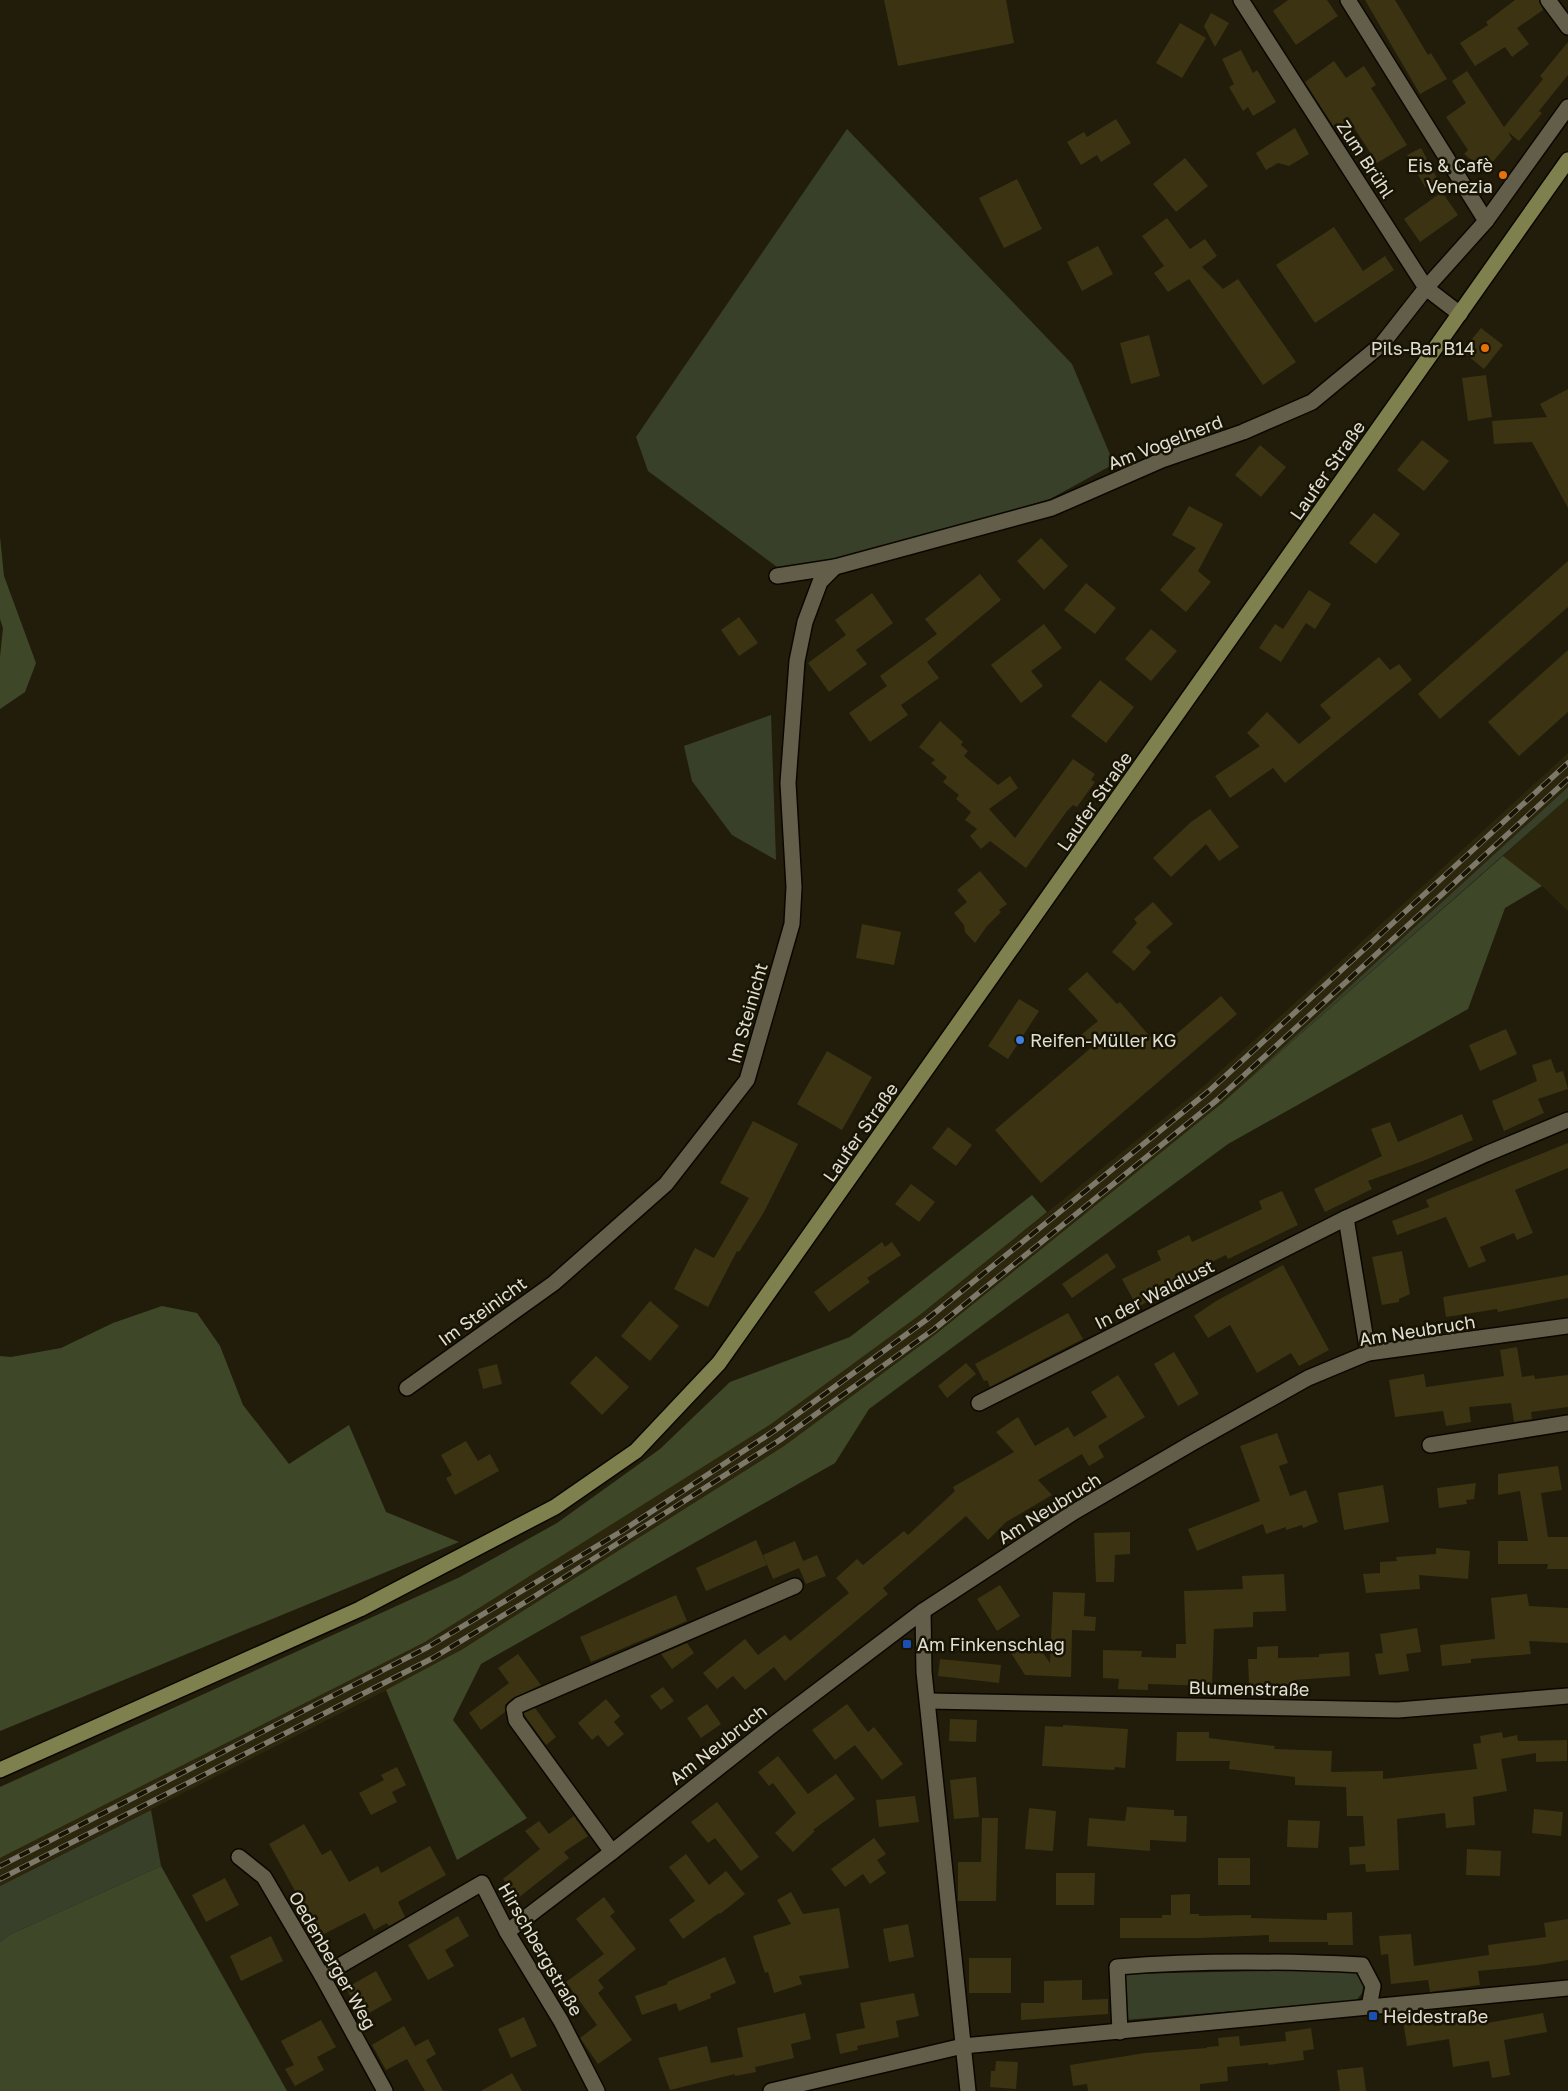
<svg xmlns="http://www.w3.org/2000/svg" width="1568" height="2091" font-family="'Golos Text',sans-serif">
<rect width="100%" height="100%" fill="#221d0b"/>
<g fill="#2c260c">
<polygon points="1568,753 1568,787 1221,1104 936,1334 784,1446 438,1664 0,1886 0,1858 425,1642 771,1424 921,1314 1205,1085"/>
<polygon points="1568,798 1568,911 1542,886 1503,856"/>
</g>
<g fill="#39402a">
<polygon points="847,129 1072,364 1114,464 1050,499 831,562 777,567 648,471 636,437"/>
<polygon points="771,715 776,860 732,835 692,781 684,746"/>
<polygon points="1568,787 1568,798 1221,1104"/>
<polygon points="151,1810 161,1866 9,1935 0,1942 0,1886"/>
<polygon points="1352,1969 1364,1983 1362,1993 1356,2001 1125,2020 1122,1990 1126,1974"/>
</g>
<g fill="#3e4829">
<polygon points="0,537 4,576 36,663 25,692 0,709 0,657 3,628 0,619"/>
<polygon points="1503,856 1542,886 1505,908 1468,1009 1228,1144 869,1409 835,1463 481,1664 453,1720 527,1818 457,1860 386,1690 461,1650 784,1446 936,1334 1221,1104"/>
<polygon points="1032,1195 1047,1212 921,1314 771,1424 425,1642 0,1858 0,1787 460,1577 557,1523 660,1449 730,1382 850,1337"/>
<polygon points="162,1306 197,1313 220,1346 243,1405 289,1464 349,1425 386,1512 459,1542 0,1731 0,1356 11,1357 61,1348 113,1323"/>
<polygon points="161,1866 287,2091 0,2091 0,1942 9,1935"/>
</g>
<g fill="#3b3312">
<polygon points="884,0 1006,0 1014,43 898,66"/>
<polygon points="1288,0 1327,0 1338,16 1296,45 1273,11"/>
<polygon points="1365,0 1395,0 1428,55 1431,53 1447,79 1420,94"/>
<polygon points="1515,0 1539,0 1543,10 1517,28 1529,44 1512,57 1505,47 1475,66 1460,43 1488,25 1486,22"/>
<polygon points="1211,13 1229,23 1215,47 1204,26"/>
<polygon points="1180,23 1206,38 1182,78 1156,63"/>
<polygon points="1568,42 1568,75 1539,111 1542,113 1519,141 1508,132 1512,139 1485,171 1464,154 1468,150 1446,117 1466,103 1452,81 1467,71 1504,127 1543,79 1540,76"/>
<polygon points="1241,50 1253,73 1257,70 1276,102 1253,116 1248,107 1243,111 1229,87 1234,84 1222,59"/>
<polygon points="1334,61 1346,78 1364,66 1376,85 1371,88 1407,145 1377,163 1353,126 1339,135 1305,82"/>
<polygon points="1116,119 1131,143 1101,162 1097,155 1081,165 1067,142 1084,132 1087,137"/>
<polygon points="1295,128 1309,154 1289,166 1278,163 1266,170 1256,153"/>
<polygon points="1421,148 1438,180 1425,187 1407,155"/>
<polygon points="1185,158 1208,186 1176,212 1153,184"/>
<polygon points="1017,179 1042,229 1004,248 979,198"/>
<polygon points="1442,192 1458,215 1420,242 1404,219"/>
<polygon points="1167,218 1190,249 1205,239 1217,256 1202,267 1223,289 1238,279 1296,362 1263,385 1189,279 1168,292 1154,273 1164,266 1142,236"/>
<polygon points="1334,227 1363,271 1385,256 1394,270 1315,323 1276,265"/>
<polygon points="1098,246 1113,274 1082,291 1067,262"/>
<polygon points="1481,328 1503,345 1484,369 1462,351"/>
<polygon points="1149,335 1160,376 1131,384 1120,343"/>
<polygon points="1486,375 1492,417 1468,421 1462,378"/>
<polygon points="1568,389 1568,508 1532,442 1494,444 1492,421 1547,417 1540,404"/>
<polygon points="1422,440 1449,461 1424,491 1397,470"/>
<polygon points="1260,445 1286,467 1261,497 1235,475"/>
<polygon points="1189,506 1223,524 1198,571 1211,582 1186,612 1160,590 1196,548 1172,535"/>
<polygon points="1374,513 1400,534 1376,564 1349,543"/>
<polygon points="1041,538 1068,566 1044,590 1017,561"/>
<polygon points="1568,561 1568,607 1440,719 1418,694"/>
<polygon points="980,574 1001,600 927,662 939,678 901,705 908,715 870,742 849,713 887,686 880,676 937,634 925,619"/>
<polygon points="1086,583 1116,608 1095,634 1064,610"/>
<polygon points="1309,590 1331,604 1315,629 1306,623 1281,662 1259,648 1275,624 1283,629"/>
<polygon points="872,593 893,623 856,650 867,664 829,692 808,663 846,635 835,620"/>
<polygon points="739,617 758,643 739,656 721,630"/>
<polygon points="1044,624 1062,648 1031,671 1043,686 1021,703 991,665"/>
<polygon points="1151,629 1177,651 1151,681 1125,659"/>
<polygon points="1568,650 1568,712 1519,756 1488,722"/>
<polygon points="1379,657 1390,670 1399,664 1412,680 1285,783 1273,768 1230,798 1215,776 1260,746 1247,733 1267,712 1299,744 1331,718 1320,705"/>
<polygon points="1100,680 1134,707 1106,743 1071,716"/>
<polygon points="940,721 963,742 961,745 968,751 964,756 998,785 1010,776 1018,788 989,809 1015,838 1073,759 1095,774 1091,780 1095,782 1077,807 1073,805 1067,811 1026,868 990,841 981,849 970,836 977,829 965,820 971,812 956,799 959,795 943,782 947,777 931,763 935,760 919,747"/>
<polygon points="1210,809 1239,847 1219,861 1206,844 1171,877 1153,858 1191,822"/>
<polygon points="980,871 1007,904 999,910 1001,912 987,926 975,943 965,932 964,925 954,913 967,902 957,890"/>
<polygon points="1153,902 1173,924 1146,947 1151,952 1134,971 1112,952 1137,923 1134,919"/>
<polygon points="862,924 901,932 894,965 856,958"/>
<polygon points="1087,972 1117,1004 1120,1002 1160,1048 1221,996 1237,1014 1041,1183 995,1130 1092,1047 1081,1035 1098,1021 1068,989"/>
<polygon points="1019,999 1039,1011 1008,1059 988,1046"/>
<polygon points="1506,1029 1517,1054 1480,1071 1469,1045"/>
<polygon points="827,1051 872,1077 842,1130 797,1104"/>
<polygon points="1551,1059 1556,1073 1563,1071 1568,1089 1538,1099 1544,1113 1504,1131 1492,1101 1537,1081 1532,1065"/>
<polygon points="1462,1114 1473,1140 1423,1161 1368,1181 1372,1189 1325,1212 1314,1189 1382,1156 1371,1129 1390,1122 1398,1142"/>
<polygon points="753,1121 798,1144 764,1212 739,1252 737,1251 708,1307 674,1289 695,1248 714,1258 749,1198 720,1183"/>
<polygon points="948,1127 972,1145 956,1166 932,1148"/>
<polygon points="1568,1143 1568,1168 1515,1190 1533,1233 1517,1240 1514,1233 1480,1247 1486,1261 1469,1268 1446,1217 1397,1235 1392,1221 1429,1207 1426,1200"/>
<polygon points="911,1184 935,1202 919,1222 895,1204"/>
<polygon points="1282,1191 1298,1225 1228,1259 1226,1255 1197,1269 1199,1272 1157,1292 1159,1296 1137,1307 1122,1279 1161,1260 1157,1251 1189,1235 1192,1242 1262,1209 1259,1201"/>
<polygon points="882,1242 885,1247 892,1242 901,1255 867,1278 870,1282 829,1312 814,1292"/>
<polygon points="1402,1251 1410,1294 1399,1299 1399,1302 1382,1305 1372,1257"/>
<polygon points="1107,1253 1116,1267 1072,1298 1062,1284"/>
<polygon points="1283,1265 1329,1350 1299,1366 1291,1353 1257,1373 1230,1325 1208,1338 1194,1316 1216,1301"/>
<polygon points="1568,1275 1568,1298 1498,1312 1497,1309 1446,1317 1443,1297"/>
<polygon points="650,1301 679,1326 650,1361 621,1336"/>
<polygon points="1068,1313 1083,1339 990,1387 987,1380 984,1381 975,1364"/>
<polygon points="1517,1347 1522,1377 1534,1375 1535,1379 1568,1375 1568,1407 1531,1412 1532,1419 1514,1422 1511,1403 1469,1407 1471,1422 1446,1426 1443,1411 1395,1417 1389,1380 1424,1374 1426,1387 1504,1376 1500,1350"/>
<polygon points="1174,1352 1199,1394 1178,1406 1154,1364"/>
<polygon points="596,1356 629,1387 602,1415 570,1383"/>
<polygon points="966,1363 976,1374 947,1398 938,1386"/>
<polygon points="497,1364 502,1384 483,1389 478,1369"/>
<polygon points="1118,1375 1145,1417 1098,1446 1104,1457 1089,1466 1082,1454 1038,1480 1052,1495 1006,1522 988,1540 966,1516 883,1588 888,1594 785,1681 774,1667 745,1690 733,1676 717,1689 703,1673 745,1639 758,1655 785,1635 790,1641 849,1593 836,1578 857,1559 863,1565 904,1531 908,1535 955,1491 953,1487 1014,1452 996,1432 1018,1417 1035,1446 1068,1427 1074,1437 1107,1417 1091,1392"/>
<polygon points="1277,1433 1288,1463 1279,1466 1290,1496 1306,1490 1318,1522 1303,1528 1302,1525 1286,1530 1286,1527 1266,1534 1263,1524 1197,1551 1188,1529 1260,1501 1240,1446"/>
<polygon points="466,1441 478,1461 490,1454 499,1471 455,1495 446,1478 452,1475 441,1455"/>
<polygon points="1558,1466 1562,1490 1541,1493 1548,1537 1568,1537 1568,1569 1547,1569 1548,1564 1498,1564 1498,1541 1528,1541 1520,1491 1498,1495 1498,1474"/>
<polygon points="1476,1483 1474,1499 1466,1500 1467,1504 1439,1508 1437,1488"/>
<polygon points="1383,1485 1389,1522 1344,1530 1338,1493"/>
<polygon points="1130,1532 1130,1554 1115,1555 1114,1582 1096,1582 1094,1533"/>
<polygon points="756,1540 767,1565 706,1591 696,1568"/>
<polygon points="795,1541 803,1561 817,1555 826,1576 806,1584 799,1568 773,1579 763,1555"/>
<polygon points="1436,1548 1470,1551 1468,1579 1419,1575 1420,1589 1366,1593 1363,1574 1380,1573 1380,1562 1397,1561 1396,1557 1436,1554"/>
<polygon points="1284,1574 1286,1611 1253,1612 1253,1627 1214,1629 1212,1686 1148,1684 1148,1690 1118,1689 1119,1679 1103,1678 1103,1650 1142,1651 1141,1657 1176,1658 1176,1644 1186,1644 1184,1591 1243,1589 1242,1576"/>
<polygon points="1000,1585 1020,1616 997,1631 977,1599"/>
<polygon points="1053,1592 1085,1593 1084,1616 1096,1617 1095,1631 1072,1630 1071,1677 1025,1675 1007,1647 1043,1653 1050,1663"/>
<polygon points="1527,1594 1529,1606 1568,1608 1568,1643 1529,1641 1531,1654 1471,1659 1471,1663 1442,1666 1440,1645 1495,1639 1491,1598"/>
<polygon points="676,1595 687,1621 591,1662 580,1637"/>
<polygon points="1417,1628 1421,1652 1406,1654 1409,1671 1379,1675 1375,1654 1383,1653 1380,1634"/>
<polygon points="687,1643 694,1653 672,1669 661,1654"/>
<polygon points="1278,1646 1278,1658 1319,1657 1319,1654 1349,1652 1350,1676 1294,1680 1294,1684 1249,1685 1248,1659 1257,1659 1257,1647"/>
<polygon points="518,1654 541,1685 513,1698 505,1705 505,1712 481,1730 469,1713 509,1683 498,1668"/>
<polygon points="940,1659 1001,1665 999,1683 938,1676"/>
<polygon points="663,1687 674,1701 661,1710 650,1696"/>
<polygon points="606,1699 620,1716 614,1722 624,1734 608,1747 598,1735 592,1740 578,1723"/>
<polygon points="707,1704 721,1724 701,1738 687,1718"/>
<polygon points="847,1704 868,1732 874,1727 903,1764 882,1780 855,1745 835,1760 812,1730"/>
<polygon points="535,1708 556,1737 546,1745 525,1716 524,1713"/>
<polygon points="950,1719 977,1720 976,1742 949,1741"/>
<polygon points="1063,1725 1128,1729 1125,1768 1115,1767 1114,1770 1042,1766 1045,1726 1063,1727"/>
<polygon points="1177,1732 1209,1732 1209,1738 1275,1746 1274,1749 1332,1751 1331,1772 1383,1771 1383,1779 1477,1769 1473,1744 1481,1743 1480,1736 1502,1732 1503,1738 1517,1735 1518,1741 1567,1740 1567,1761 1536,1762 1536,1753 1501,1759 1507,1791 1473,1797 1475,1825 1446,1828 1445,1813 1397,1819 1399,1870 1366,1872 1365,1864 1350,1865 1349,1847 1365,1846 1363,1816 1347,1816 1346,1787 1295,1785 1295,1777 1229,1769 1230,1761 1176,1761"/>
<polygon points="778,1756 808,1794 836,1774 855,1799 813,1830 815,1831 793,1852 775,1833 796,1813 773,1783 769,1786 758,1772"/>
<polygon points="397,1767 406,1785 392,1792 397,1802 371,1815 359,1793 384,1780 381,1775"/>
<polygon points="976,1777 979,1817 954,1819 950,1780"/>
<polygon points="915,1796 919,1822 879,1827 876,1800"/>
<polygon points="717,1802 759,1857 741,1871 715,1838 708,1843 691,1822"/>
<polygon points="1127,1807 1174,1810 1174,1816 1187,1816 1186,1842 1150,1840 1150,1851 1087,1846 1089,1818 1125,1821"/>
<polygon points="1029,1808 1056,1811 1053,1851 1025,1849"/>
<polygon points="1534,1809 1563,1812 1561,1836 1532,1833"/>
<polygon points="574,1816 588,1836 564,1852 569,1858 518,1898 503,1879 540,1849 525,1831 539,1821 549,1834"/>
<polygon points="982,1818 998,1818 996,1901 958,1901 958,1862 981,1862"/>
<polygon points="1288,1820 1320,1821 1318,1848 1287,1847"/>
<polygon points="304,1824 322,1855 331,1850 349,1882 378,1866 381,1873 430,1846 446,1875 398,1902 405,1917 389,1926 387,1923 374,1930 365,1913 320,1936 269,1844"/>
<polygon points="874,1838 886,1854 877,1860 886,1873 870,1884 863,1874 845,1887 831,1869"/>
<polygon points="1467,1849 1501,1851 1500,1876 1466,1875"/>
<polygon points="686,1854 709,1885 726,1871 745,1894 720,1914 719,1913 683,1939 669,1920 695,1901 669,1867"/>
<rect x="1218" y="1858" width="32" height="27"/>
<polygon points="1056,1873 1095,1873 1094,1905 1056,1905"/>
<polygon points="225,1878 239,1905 206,1922 192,1895"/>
<polygon points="791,1892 803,1914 839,1908 849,1968 799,1976 802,1984 774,1993 768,1972 765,1973 753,1936 791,1924 777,1900"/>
<polygon points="1190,1894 1190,1914 1199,1914 1199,1916 1251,1915 1251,1918 1327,1920 1327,1913 1352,1912 1353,1945 1328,1945 1328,1942 1269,1942 1269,1935 1199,1938 1120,1938 1120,1918 1162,1918 1162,1915 1171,1915 1171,1895"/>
<polygon points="604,1897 615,1912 610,1916 636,1949 598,1980 604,1988 598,1993 632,2040 598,2064 580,2038 597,2025 566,1982 604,1954 576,1919"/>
<polygon points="458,1916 469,1936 445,1950 454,1966 428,1980 408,1945"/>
<polygon points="1568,1919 1568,1960 1539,1965 1478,1971 1480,1985 1430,1992 1428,1980 1391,1984 1388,1954 1381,1955 1379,1936 1411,1934 1414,1966 1489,1955 1488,1945 1546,1937 1544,1923"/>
<polygon points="908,1924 914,1957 889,1962 883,1929"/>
<polygon points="271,1936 283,1961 241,1981 230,1956"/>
<polygon points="725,1957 736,1983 710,1994 711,1998 679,2011 676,2003 642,2015 635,1996 668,1984 667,1982"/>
<rect x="969" y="1958" width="42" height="35"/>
<polygon points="376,1971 392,2000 362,2017 346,1988"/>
<polygon points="1082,1980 1082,2000 1108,1999 1108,2014 1021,2020 1021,2003 1044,2003 1044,1981"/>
<polygon points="914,1993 919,2016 896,2021 899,2037 857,2046 858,2050 840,2054 836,2034 865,2028 860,2003"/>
<polygon points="805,2013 811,2039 791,2044 794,2058 755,2067 756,2072 735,2076 735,2074 670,2090 658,2058 707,2046 711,2063 743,2057 737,2028"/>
<polygon points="1543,2013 1547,2032 1504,2040 1510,2075 1492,2078 1489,2061 1453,2067 1449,2039 1407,2046 1403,2021 1431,2017 1433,2026 1487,2018 1487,2023"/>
<polygon points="524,2017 537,2046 511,2058 498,2029"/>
<polygon points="321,2020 336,2047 317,2057 324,2070 295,2086 285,2069 294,2065 281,2041"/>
<polygon points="404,2026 415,2046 428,2039 436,2054 426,2060 443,2091 425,2091 407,2059 386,2070 372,2045"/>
<polygon points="1311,2028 1314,2049 1303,2051 1304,2060 1269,2065 1268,2063 1227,2067 1228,2081 1200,2084 1200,2091 1088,2091 1087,2084 1073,2086 1070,2065 1145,2053 1207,2048 1207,2047 1219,2046 1218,2038 1239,2036 1240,2046 1286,2041 1285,2032"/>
<polygon points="996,2061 1018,2062 1016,2089 990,2087 991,2071 995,2071"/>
<polygon points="1363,2067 1366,2091 1340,2091 1337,2070"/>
<polygon points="512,2073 522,2091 481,2091"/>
</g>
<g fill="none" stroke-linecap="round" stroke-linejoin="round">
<defs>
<g id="street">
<polyline points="1241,0 1426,288 1460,314"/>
<polyline points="1348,0 1486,221"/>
<polyline points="1548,0 1568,27"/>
<polyline points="777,576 835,567 1052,508 1162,460 1243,432 1312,402 1382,344 1426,288 1486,221 1568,107"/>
<polyline points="1368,1353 1346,1218 1486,1154 1568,1120"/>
<polyline points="407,1388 554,1283 666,1184 747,1080 792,924 794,887 788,783 797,661 805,622 820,582 835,567"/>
<polyline points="979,1403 1346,1218"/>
<polyline points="1430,1445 1568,1423"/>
<polyline points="923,1611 924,1672 968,2091"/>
<polyline points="928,1701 1398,1710 1568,1696"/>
<polyline points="612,1852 516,1720 514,1709 519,1705 795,1586"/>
<polyline points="239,1857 264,1877 322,1976 385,2091"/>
<polyline points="507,1932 612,1852 774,1724 923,1611 1074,1512 1192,1443 1308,1378 1368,1353 1568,1326"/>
<polyline points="322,1976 482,1883 507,1932 561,2021 597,2091"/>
<path d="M1120,2032L1117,1967C1199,1960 1281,1961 1362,1965L1373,1986L1369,2007"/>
<polyline points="771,2091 963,2046 1568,1988"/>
</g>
<polyline id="primary" points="0,1770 360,1609 555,1507 636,1451 719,1363 1568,160"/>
</defs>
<use href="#street" stroke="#0b0700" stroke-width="18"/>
<use href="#primary" stroke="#0b0700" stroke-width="18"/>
<use href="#street" stroke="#635e4a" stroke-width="15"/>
<use href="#primary" stroke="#7e814e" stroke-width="15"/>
<defs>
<g id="rail">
<polyline points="0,1866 428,1647 622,1531 774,1431 926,1320 1209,1091 1568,763"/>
<polyline points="0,1879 433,1658 532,1598 780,1440 933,1330 1217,1100 1568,779"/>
</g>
</defs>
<use href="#rail" stroke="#7d796a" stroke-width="5.5"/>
<use href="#rail" stroke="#181404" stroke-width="4" stroke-dasharray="11" stroke-linecap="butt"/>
</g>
<g fill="#e8710a" stroke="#181404" stroke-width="2">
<circle cx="1503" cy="175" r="5"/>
<circle cx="1485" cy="348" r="5"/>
</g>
<circle fill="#3f7fe0" stroke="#181404" stroke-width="2" cx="1020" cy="1040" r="5"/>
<g fill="#1a4fb4" stroke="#181404" stroke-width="2">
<rect x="902" y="1639" width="10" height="10" rx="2.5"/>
<rect x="1368" y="2011" width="10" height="10" rx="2.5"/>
</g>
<g text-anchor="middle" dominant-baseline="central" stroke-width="5" stroke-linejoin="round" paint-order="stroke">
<g font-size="18" fill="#e1ded3" stroke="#181404">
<text transform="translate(1366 159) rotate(57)">Zum Brühl</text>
<text transform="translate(1165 442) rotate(-21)">Am Vogelherd</text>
<text transform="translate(1327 470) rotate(-55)">Laufer Straße</text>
<text transform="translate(1094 801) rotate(-55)">Laufer Straße</text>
<text transform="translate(747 1013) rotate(-74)">Im Steinicht</text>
<text transform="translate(860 1132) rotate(-55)">Laufer Straße</text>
<text transform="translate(1154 1294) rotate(-27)">In der Waldlust</text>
<text transform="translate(482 1311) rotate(-36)">Im Steinicht</text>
<text transform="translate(1417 1330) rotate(-9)">Am Neubruch</text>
<text transform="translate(1049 1508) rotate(-32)">Am Neubruch</text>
<text transform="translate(1249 1688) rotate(1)">Blumenstraße</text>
<text transform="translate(718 1744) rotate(-38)">Am Neubruch</text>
<text transform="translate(541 1949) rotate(60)">Hirschbergstraße</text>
<text transform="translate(333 1960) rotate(60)">Oedenberger Weg</text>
</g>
<g font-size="18" fill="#e1ded3" stroke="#181404" text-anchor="start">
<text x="1493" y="165" text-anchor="end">Eis &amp; Cafè<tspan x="1493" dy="21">Venezia</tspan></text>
<text x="1475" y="348" text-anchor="end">Pils-Bar B14</text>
<text x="1030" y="1040">Reifen-Müller KG</text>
<text x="917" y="1644">Am Finkenschlag</text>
<text x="1383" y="2016">Heidestraße</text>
</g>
</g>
</svg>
